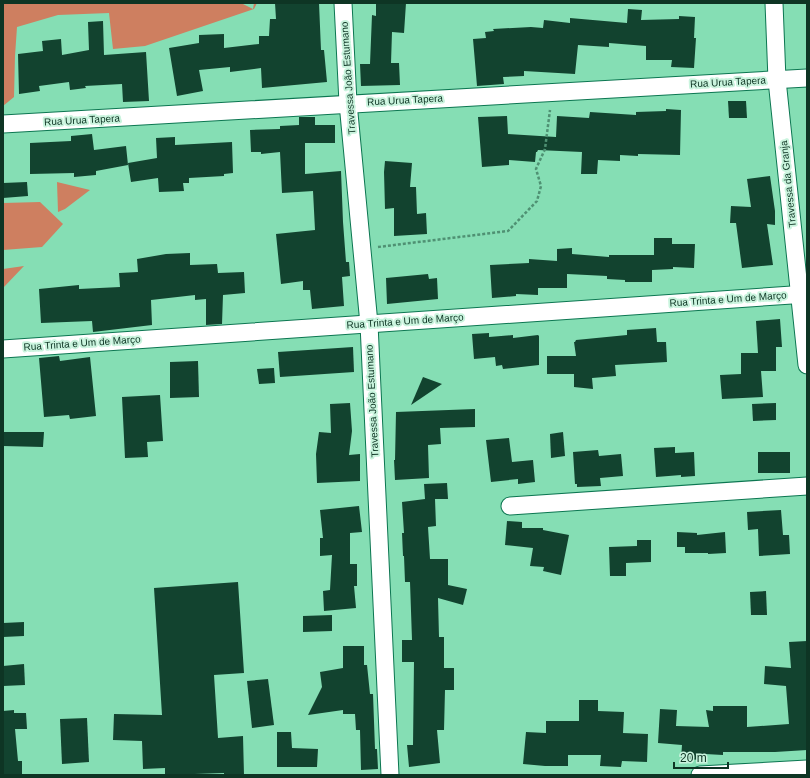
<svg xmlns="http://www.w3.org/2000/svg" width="810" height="778" font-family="Arial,sans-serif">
<rect width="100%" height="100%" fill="#85deb4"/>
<g fill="#ce7f60">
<polygon points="3,3 241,3 253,9 254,3 257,3 254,9 145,46 113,49 109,13 58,15 17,27 15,56 14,97 3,106"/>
<polygon points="57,182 90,190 65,209 58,212"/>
<polygon points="40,202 63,224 42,247 3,250 3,203"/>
<polygon points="24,266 3,288 3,269"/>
</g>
<g fill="#12432f">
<polygon points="275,3 319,3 321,50 324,50 327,82 262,88 261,68 230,72 230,67 199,70 203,91 177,96 169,48 199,43 199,35 224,34 224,48 259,44 259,36 269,36 270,19 276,19"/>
<polygon points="376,3 406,3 404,33 392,32 391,63 399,63 400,85 361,86 360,64 370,64 372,15 376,16"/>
<polygon points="628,9 642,10 641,20 679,19 679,16 695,17 694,38 696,38 694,68 671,67 672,60 646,60 646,46 609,43 609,47 578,45 575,74 524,71 524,76 503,77 504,84 477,86 473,39 486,38 485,32 494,31 493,29 531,27 543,28 544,20 570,23 570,18 627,23"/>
<polygon points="103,21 104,55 146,52 149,101 123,102 122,84 85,86 86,88 70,90 69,82 39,86 40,91 19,94 18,54 43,51 42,41 61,39 62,55 89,50 88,22"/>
<polygon points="728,101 746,101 747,118 729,118"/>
<polygon points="666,109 681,110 680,155 638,154 638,156 620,155 620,161 598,160 597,174 581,174 582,152 538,150 537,152 536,152 535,162 509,160 509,165 482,167 478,117 507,116 508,134 556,137 557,116 589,118 590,112 636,115 636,112 666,111"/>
<polygon points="299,117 315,117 315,125 335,125 335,143 305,143 305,174 341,171 343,222 346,262 349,262 350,276 342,277 344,306 312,309 310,290 303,290 303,281 281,284 276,234 315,230 313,191 282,193 280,152 261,154 261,152 251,152 250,130 280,129 280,126 299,125"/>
<polygon points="92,134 94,150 126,146 128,165 96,171 96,175 74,177 74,173 30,174 30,143 71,141 71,136"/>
<polygon points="175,137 175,145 232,142 233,173 224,174 224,176 189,178 189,183 183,183 184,191 159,192 158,178 131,182 128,163 157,158 156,138"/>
<polygon points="385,161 412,163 410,187 416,187 417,214 426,213 427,234 394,236 394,208 385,209 384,172"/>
<polygon points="770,176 775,211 775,225 767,224 773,265 742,268 736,223 730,223 731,206 751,207 747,179"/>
<polygon points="27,182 28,196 3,198 3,183"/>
<polygon points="654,238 672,238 672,244 695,244 694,268 673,267 673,269 652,270 652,282 625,282 625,280 607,279 607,276 567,274 567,288 538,288 538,295 516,294 516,296 492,298 490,265 529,263 529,259 557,261 557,249 572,248 572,254 609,257 609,255 654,255"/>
<polygon points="190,253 190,265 217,264 218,273 244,272 245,293 223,295 222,324 206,325 206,299 195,300 195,295 151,300 152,325 93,332 92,321 41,323 39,289 79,285 79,289 120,287 119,273 138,272 137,259 166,254"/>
<polygon points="428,274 429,279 437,278 438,299 387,304 386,278"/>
<polygon points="780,319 782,347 776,347 776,371 761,371 763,397 722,399 720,375 741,374 741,353 758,353 756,321"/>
<polygon points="656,328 657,342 666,342 667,362 615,365 616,376 592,378 593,389 574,387 574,374 547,374 547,356 576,356 574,342 575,342 576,340 627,335 627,330"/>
<polygon points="489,333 489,337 513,335 513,338 538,335 539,336 539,365 503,369 502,365 496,366 495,357 474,359 472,334"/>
<polygon points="353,347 354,372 280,377 278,352"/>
<polygon points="59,356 60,361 90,357 96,416 70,419 69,415 44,417 39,358"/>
<polygon points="198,361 199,397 170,398 170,362"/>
<polygon points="274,368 275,383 259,384 257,369"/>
<polygon points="423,377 442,384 411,405"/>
<polygon points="160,395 163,441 147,442 148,457 125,458 122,397"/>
<polygon points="350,403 352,431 349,455 360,454 360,481 317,483 316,454 319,432 331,433 330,404"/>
<polygon points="776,403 776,420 753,421 752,404"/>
<polygon points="475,409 475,427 440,428 441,444 428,445 429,478 395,480 394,460 395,460 396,412"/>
<polygon points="3,432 44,432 43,447 3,446"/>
<polygon points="563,432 565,456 551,458 550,434"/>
<polygon points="509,438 512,462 533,460 535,482 518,484 518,479 491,482 486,440"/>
<polygon points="675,447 675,453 694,452 695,476 681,477 681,475 656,477 654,448"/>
<polygon points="598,450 599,456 621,454 623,476 600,478 601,486 577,487 577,484 575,484 573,452"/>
<rect x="758" y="452" width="32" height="21"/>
<polygon points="447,483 448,499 435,499 436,526 428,527 430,559 448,559 448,585 467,589 463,605 438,598 439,637 444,637 444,668 454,668 454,690 445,690 444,730 437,730 440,763 409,767 407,745 413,745 414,662 402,662 402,640 412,640 410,582 405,582 404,556 403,556 402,533 404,533 402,502 425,499 424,484"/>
<polygon points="359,506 362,532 350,533 350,564 357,564 357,586 354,586 356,608 324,611 323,591 330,590 332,555 320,556 320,538 323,538 320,510"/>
<polygon points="781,510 783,535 789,535 790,554 759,556 758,529 748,530 747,512"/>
<polygon points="507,521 522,522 522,528 543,528 543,530 569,535 561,575 543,571 544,567 530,566 533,548 505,545"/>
<polygon points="677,532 697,533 697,535 725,532 726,553 708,554 708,553 685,553 685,547 677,547"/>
<polygon points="637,540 651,540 651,562 626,563 626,576 610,576 609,547 637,546"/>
<polygon points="238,582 244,673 214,675 218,738 243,736 244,775 224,775 224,773 165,775 165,768 143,769 142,741 113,740 114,714 162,715 154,588"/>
<polygon points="766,591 767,615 751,615 750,592"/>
<polygon points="332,615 332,631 303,632 303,616"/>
<polygon points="24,622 24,636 3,637 3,623"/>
<polygon points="807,641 807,750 775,752 723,752 723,755 705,754 704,760 681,759 682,745 658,743 660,709 677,710 676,726 709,727 706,710 713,711 713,706 747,706 747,727 789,724 786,686 764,684 765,666 791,668 789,642"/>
<polygon points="343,646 364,646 364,665 367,665 370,694 373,694 375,749 377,749 378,769 361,770 360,730 356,730 355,714 343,714 343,710 308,715 322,687 320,672 343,668"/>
<polygon points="24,664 25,685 3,686 3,666"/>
<polygon points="268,679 274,725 252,728 247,681"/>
<polygon points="579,700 598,700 598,711 624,712 623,733 648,734 647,762 622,761 621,767 600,766 601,755 568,755 568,766 545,766 523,764 526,732 546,733 546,721 579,721"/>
<polygon points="14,710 14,713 26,713 27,729 15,729 18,761 22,761 22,775 3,775 3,711"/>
<polygon points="87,718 89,762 62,764 60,719"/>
<polygon points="277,732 291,732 292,748 318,749 317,767 277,767"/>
</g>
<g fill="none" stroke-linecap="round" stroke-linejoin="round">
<defs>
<g id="street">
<polyline points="343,3 348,103 369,324 390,775"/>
<polyline points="774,3 777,80 807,365"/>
<polyline points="3,124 807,78"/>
<polyline points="3,349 807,294"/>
<polyline points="510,506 807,486"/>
<polyline points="700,775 807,769"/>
</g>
</defs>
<use href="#street" stroke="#0c7651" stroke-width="19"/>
<polyline stroke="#4f9173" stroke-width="2.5" stroke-dasharray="3 2" stroke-linecap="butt" points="378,247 508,231 537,201 541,186 536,169 545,149 550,110"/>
<use href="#street" stroke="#fff" stroke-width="17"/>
</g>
<g text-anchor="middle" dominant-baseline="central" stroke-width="4" stroke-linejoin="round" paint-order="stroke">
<g font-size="10" fill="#0e3524" stroke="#caf4de">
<text transform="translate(348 78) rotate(-94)">Travessa João Estumano</text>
<text transform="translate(728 82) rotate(-3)">Rua Urua Tapera</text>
<text transform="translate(405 100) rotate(-3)">Rua Urua Tapera</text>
<text transform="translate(82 120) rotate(-3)">Rua Urua Tapera</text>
<text transform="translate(788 184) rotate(-96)">Travessa da Granja</text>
<text transform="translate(728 299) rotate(-4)">Rua Trinta e Um de Março</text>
<text transform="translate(405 321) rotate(-4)">Rua Trinta e Um de Março</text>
<text transform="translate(82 343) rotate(-4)">Rua Trinta e Um de Março</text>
<text transform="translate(372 401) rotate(-93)">Travessa João Estumano</text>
</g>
</g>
<rect width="810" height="778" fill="none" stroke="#0e3524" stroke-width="8"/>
<path d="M674 762v6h54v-6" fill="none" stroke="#0e3524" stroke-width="2"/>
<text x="680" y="762" font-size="12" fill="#0e3524" stroke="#caf4de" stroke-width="3" paint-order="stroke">20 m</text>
</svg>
